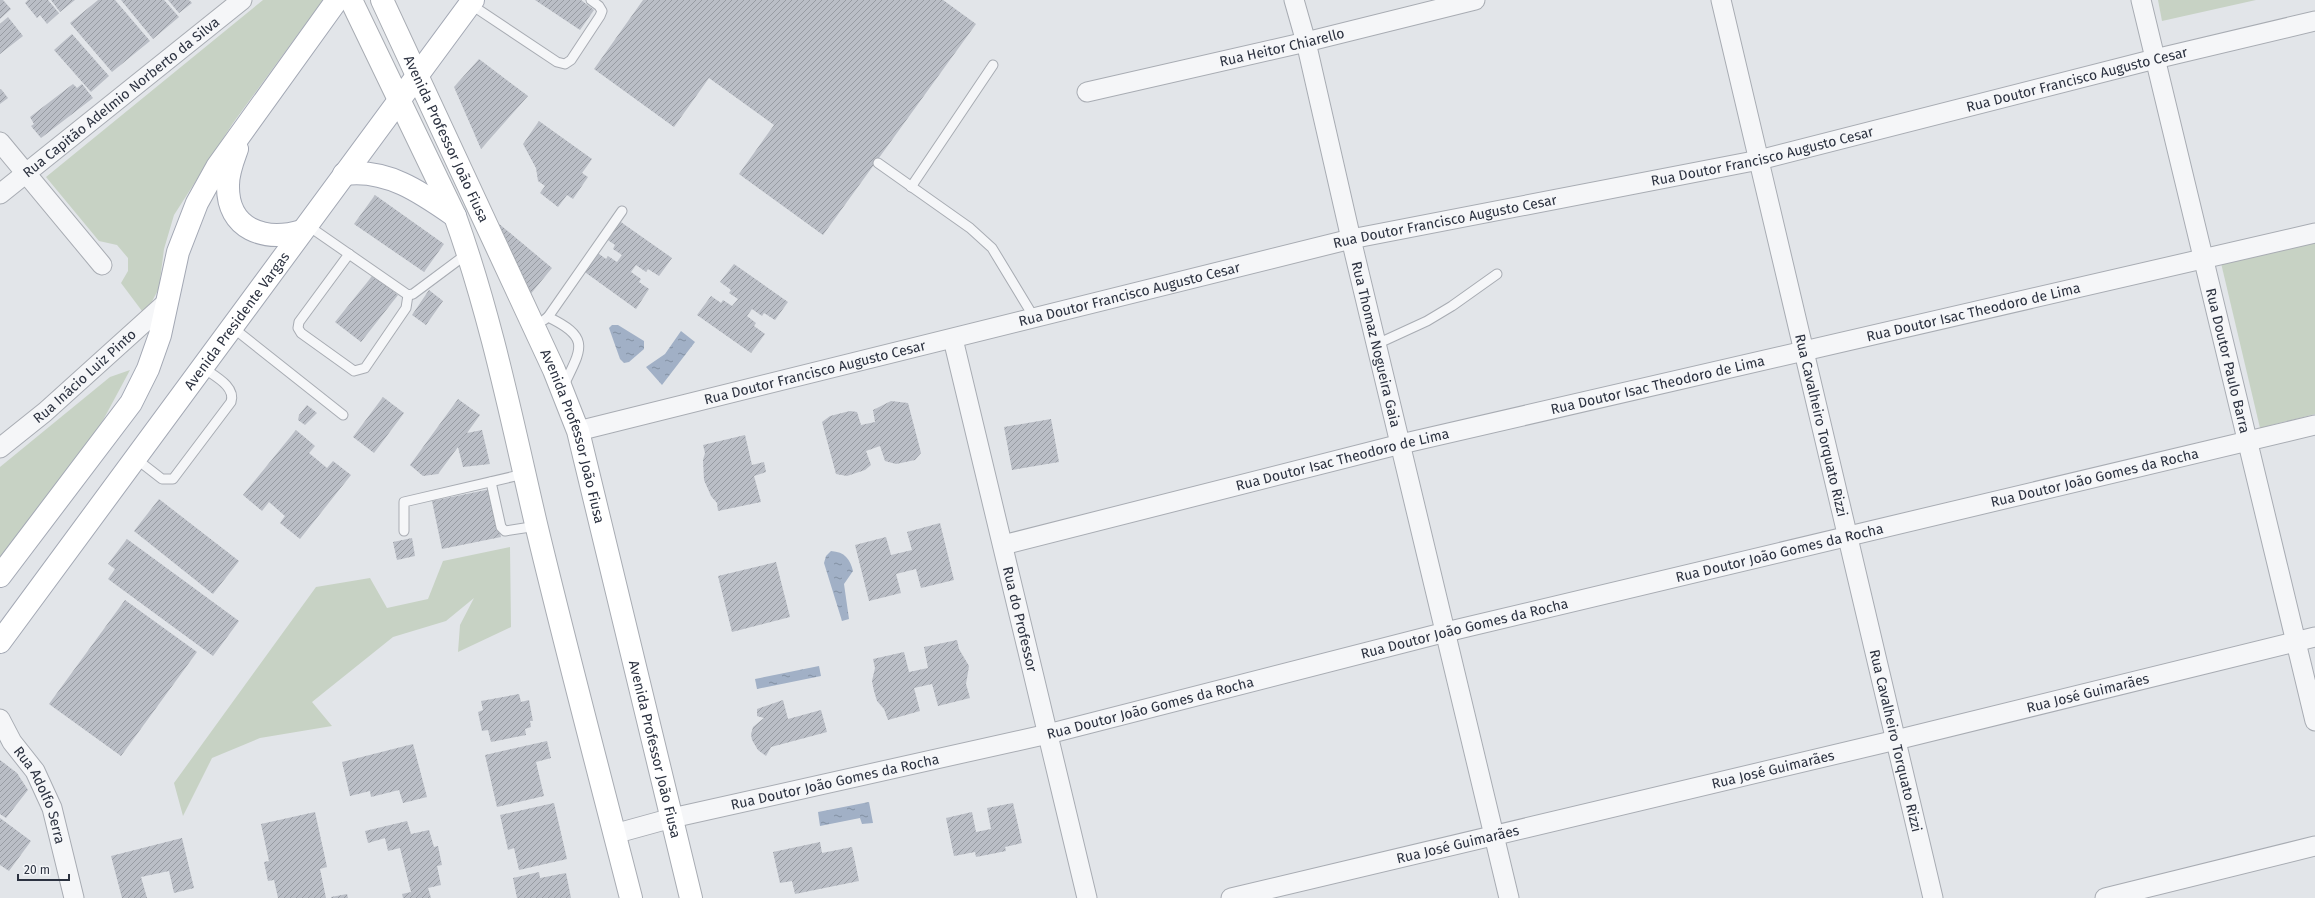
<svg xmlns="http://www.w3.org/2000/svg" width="2315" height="898" font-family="'Fira Sans',sans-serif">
<defs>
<pattern id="water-ripples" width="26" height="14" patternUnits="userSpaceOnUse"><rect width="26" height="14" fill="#a1b0c6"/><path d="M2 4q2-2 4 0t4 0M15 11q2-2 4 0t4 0" fill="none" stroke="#8390a2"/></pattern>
<pattern id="building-hatch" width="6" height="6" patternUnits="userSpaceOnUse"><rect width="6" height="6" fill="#babec6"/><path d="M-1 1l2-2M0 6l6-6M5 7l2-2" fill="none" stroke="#979ba2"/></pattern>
</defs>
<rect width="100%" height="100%" fill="#e2e5e9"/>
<g fill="#c7d2c4">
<polygon points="263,0 323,0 233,123 174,215 164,249 159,288 145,315 121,283 128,271 128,258 117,245 99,241 46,177"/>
<polygon points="2158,0 2256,0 2162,21"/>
<polygon points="2315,242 2315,414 2260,428 2221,263"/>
<polygon points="130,370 101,424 0,561 0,467 110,377"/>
<polygon points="510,547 511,627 458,652 460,625 474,598 446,621 393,637 312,702 332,726 260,738 212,758 183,816 174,783 316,587 370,578 387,608 428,599 443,561"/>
</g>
<g fill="url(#water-ripples)">
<polygon points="612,325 618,325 644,341 644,349 629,362 624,363 620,359 609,328"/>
<polygon points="681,331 695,342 662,385 646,367 665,354"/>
<path d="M831,551C845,552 850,559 853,571L844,584L849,619L842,621L824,563L826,556Z"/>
<polygon points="819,666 821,676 757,689 755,679"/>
<polygon points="869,802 873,823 862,824 860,818 820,826 818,812"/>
</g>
<g fill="url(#building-hatch)">
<polygon points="0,0 3,0 11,9 0,19"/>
<polygon points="28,0 48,0 59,13 47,24 40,15 37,18 25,3"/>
<polygon points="51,0 75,0 60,12"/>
<polygon points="98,0 115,0 150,41 112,72 70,23"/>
<polygon points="121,0 164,0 179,17 153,39"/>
<polygon points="168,0 189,0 192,3 179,13"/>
<polygon points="535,0 581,0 594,10 580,30"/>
<polygon points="643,0 943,0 976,24 823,235 739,174 774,125 709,78 674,127 594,69"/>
<polygon points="8,17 23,36 0,54 0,24"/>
<polygon points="72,34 109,76 91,92 54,50"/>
<polygon points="479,59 528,96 481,149 454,87"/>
<polygon points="73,84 77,88 82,84 93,98 41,138 31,126 34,124 30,117"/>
<polygon points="1,89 8,98 0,104 0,90"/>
<polygon points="539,121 592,159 582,173 588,177 573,199 567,195 558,207 540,193 545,186 538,181 536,168 523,144"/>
<polygon points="375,195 444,244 424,272 354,224"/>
<polygon points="618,220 672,258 659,276 648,269 646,272 636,265 631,272 641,279 639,282 649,289 636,309 582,270 595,251 606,259 608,256 617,262 622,255 613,249 615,245 605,238"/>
<polygon points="498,223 552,268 529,296"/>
<polygon points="734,264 788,302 775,320 764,313 762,316 752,309 747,316 756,323 754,326 765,334 751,353 697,315 711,296 721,303 723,300 732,306 738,299 729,293 731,290 720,282"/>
<polygon points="373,275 398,295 361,342 335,322"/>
<polygon points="429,290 443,301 426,325 412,315"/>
<polygon points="383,397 404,413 374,453 353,437"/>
<polygon points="458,399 480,415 467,433 482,430 490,464 463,467 458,447 438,474 423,476 410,465"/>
<polygon points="891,401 908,403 921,453 915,460 896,464 885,461 880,446 866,451 871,465 865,470 847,476 836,474 822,422 830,416 850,411 857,412 861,425 875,422 873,410"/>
<polygon points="307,405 317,413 305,425 298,420 299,415"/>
<polygon points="1051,419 1059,462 1012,470 1004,427"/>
<polygon points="296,430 315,446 309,453 327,468 333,461 351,475 300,539 280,523 285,516 269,502 262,511 243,495"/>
<polygon points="745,435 752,465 764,462 766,472 754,476 761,502 718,511 717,503 711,496 704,480 703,460 705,453 703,445"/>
<polygon points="491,489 501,537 442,549 432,501"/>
<polygon points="159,499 239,561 213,594 134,531"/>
<polygon points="940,523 954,580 921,588 916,569 896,574 901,593 869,601 855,545 886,537 891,555 912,550 907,532"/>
<polygon points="412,538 415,556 397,560 393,542"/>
<polygon points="127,539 239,621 213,656 108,579 115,569 108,564"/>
<polygon points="776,562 790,617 732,632 718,576"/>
<polygon points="125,600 197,652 121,756 49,704"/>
<polygon points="957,640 959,649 969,666 966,684 970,698 938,706 932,684 914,688 920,711 888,720 884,709 877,701 874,691 872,681 875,668 873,659 904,652 909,672 928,668 924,647"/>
<polygon points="519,694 521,702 529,700 533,721 530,721 531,727 525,729 526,735 491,742 488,730 482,731 478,712 483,710 481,701"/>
<polygon points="783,700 788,719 821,710 827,732 771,747 766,756 758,750 752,740 751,734 753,727 764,718 757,716 757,709"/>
<polygon points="547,741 551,758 536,762 544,796 497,807 485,755"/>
<polygon points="413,744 427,797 403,803 399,790 371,797 370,791 350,796 342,762"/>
<polygon points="0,760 17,773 28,790 6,818 0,814"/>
<polygon points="554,803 567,859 519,870 514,848 508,850 500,815"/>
<polygon points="1013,803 1022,843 1005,847 1006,851 976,857 975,852 954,856 946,818 972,812 976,832 991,829 987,808"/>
<polygon points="315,812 327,867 320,869 326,898 278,898 274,880 268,881 264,862 269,861 261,824"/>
<polygon points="0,818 31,841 9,871 0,865"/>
<polygon points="407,821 411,834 429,830 434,847 438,846 442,865 437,866 441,885 428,888 431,898 403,898 402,894 411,892 400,848 388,851 385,838 368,843 365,831"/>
<polygon points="182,838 194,888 174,893 169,871 141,877 147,898 122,898 111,856"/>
<polygon points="820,842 822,853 852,847 859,881 795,894 792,881 780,883 773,852"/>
<polygon points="539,872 540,878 566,873 571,898 517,898 513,878"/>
<polygon points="347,894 348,898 331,898 331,897"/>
</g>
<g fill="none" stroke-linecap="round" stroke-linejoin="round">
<defs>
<g id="lane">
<polyline points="470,4 557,62 565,64 571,60 600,16 602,11 599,6 591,0"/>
<polyline points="878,163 970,228 992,248 1035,319"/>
<polyline points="911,187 993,65"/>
<polyline points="307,225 408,295 413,294 468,253"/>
<polyline points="349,254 299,322 298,328 301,333 354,371 365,368 406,308 408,295"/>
<polyline points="548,317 622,211"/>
<path d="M544,320L548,317C592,338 581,349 563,387"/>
<polyline points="232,327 343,415"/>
<polyline points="1377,344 1427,321 1452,306 1497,274"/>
<path d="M135,458L162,479H173L231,402C236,386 214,376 202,367"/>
<polyline points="491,482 501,527 505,531 537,526"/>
<polyline points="404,531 404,502 524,474"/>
</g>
<g id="street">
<path id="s1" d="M1294,0L1306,42L1351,239L1509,898"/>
<path id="s2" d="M1721,0L1933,898"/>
<path id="s3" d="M2141,0L2315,721"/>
<path id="s4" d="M1087,92L1306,42L1475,0"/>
<polyline points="0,142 102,265"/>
<path id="s5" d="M0,194L242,0"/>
<path id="s6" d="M953,339L1087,898"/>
<path id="s7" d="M578,431L1351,239L1759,160L2155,59L2315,21"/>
<path id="s8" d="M0,448L45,412L168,301"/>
<path id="s9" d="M1003,545L1401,444L2315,233"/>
<path id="s10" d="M0,719L12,742L35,771L52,808L74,898"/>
<path id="s11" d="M614,834L672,818L1048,734L1446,632L2315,425"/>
<path id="s12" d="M1231,898L1896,740L2315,637"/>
<polyline points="2105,898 2315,846"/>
</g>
<g id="secondary">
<path d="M351,0L455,216C491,316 512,421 536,524C566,649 599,773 631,898"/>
<path id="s13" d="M382,0L554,370L578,431L691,898"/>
</g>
<g id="primary">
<path d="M237,149C233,160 228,172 228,185C227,230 265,242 302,231"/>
<path d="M344,174C387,168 422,193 455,216"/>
<polyline points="0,576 131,403 148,369 160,335 178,252 197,203 217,167 337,0"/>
<path id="s14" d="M0,642L473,0"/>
</g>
</defs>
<use href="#lane" stroke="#a8acb3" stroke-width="11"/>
<use href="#street" stroke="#a8acb3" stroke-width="21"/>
<use href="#secondary" stroke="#a8acb3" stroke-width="24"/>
<use href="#primary" stroke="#a3a8b4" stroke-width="24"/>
<use href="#lane" stroke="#f5f6f8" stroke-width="9"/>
<use href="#street" stroke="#f5f6f8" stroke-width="19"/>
<use href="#secondary" stroke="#fff" stroke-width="22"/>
<use href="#primary" stroke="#fff" stroke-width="22"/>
</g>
<g text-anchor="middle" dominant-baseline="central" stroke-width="3" stroke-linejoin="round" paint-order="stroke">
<g font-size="14" fill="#2c3240" stroke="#f2f4f7">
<text stroke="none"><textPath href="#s4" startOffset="200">Rua Heitor Chiarello</textPath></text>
<text stroke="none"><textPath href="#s7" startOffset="1540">Rua Doutor Francisco Augusto Cesar</textPath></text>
<text stroke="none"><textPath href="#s5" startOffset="155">Rua Capitão Adelmio Norberto da Silva</textPath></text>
<text stroke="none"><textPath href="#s13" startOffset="153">Avenida Professor João Fiusa</textPath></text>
<text stroke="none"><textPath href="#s7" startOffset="1216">Rua Doutor Francisco Augusto Cesar</textPath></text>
<text stroke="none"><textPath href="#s7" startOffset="892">Rua Doutor Francisco Augusto Cesar</textPath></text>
<text stroke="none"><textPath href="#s7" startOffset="568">Rua Doutor Francisco Augusto Cesar</textPath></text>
<text stroke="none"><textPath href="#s9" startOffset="998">Rua Doutor Isac Theodoro de Lima</textPath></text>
<text stroke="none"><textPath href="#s14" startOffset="399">Avenida Presidente Vargas</textPath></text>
<text stroke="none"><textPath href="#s1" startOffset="354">Rua Thomaz Nogueira Gaia</textPath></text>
<text stroke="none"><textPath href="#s3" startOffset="371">Rua Doutor Paulo Barra</textPath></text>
<text stroke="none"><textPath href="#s7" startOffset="244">Rua Doutor Francisco Augusto Cesar</textPath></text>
<text stroke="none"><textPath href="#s8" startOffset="111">Rua Inácio Luiz Pinto</textPath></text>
<text stroke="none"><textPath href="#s9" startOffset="674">Rua Doutor Isac Theodoro de Lima</textPath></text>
<text stroke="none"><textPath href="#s2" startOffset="437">Rua Cavalheiro Torquato Rizzi</textPath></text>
<text stroke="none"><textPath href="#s13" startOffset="477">Avenida Professor João Fiusa</textPath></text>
<text stroke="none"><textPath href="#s9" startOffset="350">Rua Doutor Isac Theodoro de Lima</textPath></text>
<text stroke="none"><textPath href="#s11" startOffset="1523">Rua Doutor João Gomes da Rocha</textPath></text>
<text stroke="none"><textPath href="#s11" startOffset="1199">Rua Doutor João Gomes da Rocha</textPath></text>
<text stroke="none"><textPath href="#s6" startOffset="288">Rua do Professor</textPath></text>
<text stroke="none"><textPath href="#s11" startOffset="875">Rua Doutor João Gomes da Rocha</textPath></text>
<text stroke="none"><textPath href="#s12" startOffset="881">Rua José Guimarães</textPath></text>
<text stroke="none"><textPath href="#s11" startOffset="551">Rua Doutor João Gomes da Rocha</textPath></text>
<text stroke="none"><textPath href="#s2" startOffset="761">Rua Cavalheiro Torquato Rizzi</textPath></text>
<text stroke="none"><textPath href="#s13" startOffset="801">Avenida Professor João Fiusa</textPath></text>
<text stroke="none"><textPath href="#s12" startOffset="557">Rua José Guimarães</textPath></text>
<text stroke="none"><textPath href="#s11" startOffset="227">Rua Doutor João Gomes da Rocha</textPath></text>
<text stroke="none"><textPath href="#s10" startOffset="87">Rua Adolfo Serra</textPath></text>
<text stroke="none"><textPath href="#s12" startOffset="233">Rua José Guimarães</textPath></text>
</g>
</g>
<path d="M18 874v6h51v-6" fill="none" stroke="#2c3240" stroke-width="2"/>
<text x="24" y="874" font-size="12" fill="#2c3240" stroke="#f2f4f7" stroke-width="3" paint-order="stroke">20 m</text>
</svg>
